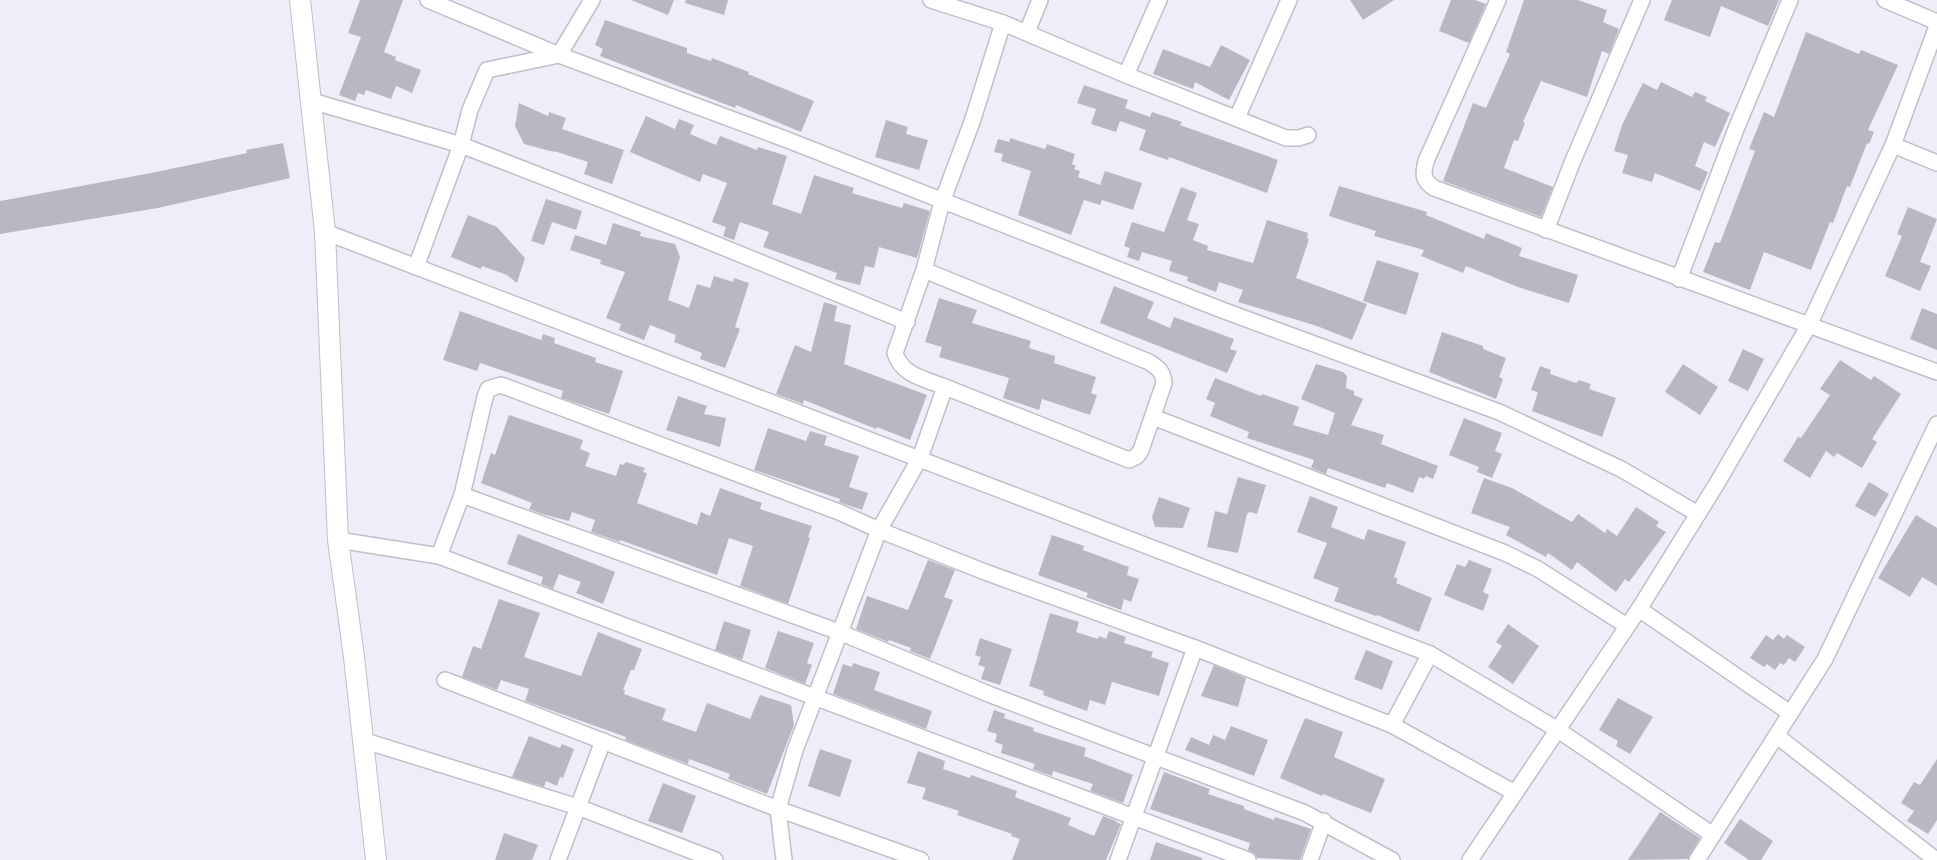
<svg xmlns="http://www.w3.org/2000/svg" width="1937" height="860" font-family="'PT Sans',sans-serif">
<rect width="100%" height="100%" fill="#f1edf8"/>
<g fill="#bbb7c2">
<polygon points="360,0 403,0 384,52 396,57 395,60 421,70 412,93 396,86 391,99 366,90 364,95 358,93 355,101 339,95 361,37 348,33"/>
<polygon points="631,0 674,0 668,15"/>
<polygon points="686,0 728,0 724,15 685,3"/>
<polygon points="1350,0 1394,0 1363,20"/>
<polygon points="1451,0 1475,0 1486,4 1469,43 1439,31"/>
<polygon points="1524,0 1578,0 1607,10 1603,22 1619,29 1609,54 1602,51 1587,97 1541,81 1523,122 1525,123 1518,141 1514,140 1504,168 1553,187 1541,217 1443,181 1473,103 1486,108 1510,54 1506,52"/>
<polygon points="1672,0 1779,0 1768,26 1721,6 1710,37 1664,20"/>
<polygon points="605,20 687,48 687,53 711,61 712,58 749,72 748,74 814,101 801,132 736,105 735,108 600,56 603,49 595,45"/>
<polygon points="1806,32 1859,54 1861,50 1898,65 1868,130 1874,132 1869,144 1867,143 1850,187 1847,186 1833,223 1830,222 1811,270 1764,252 1750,290 1703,272 1715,242 1720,243 1755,151 1749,149 1764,112 1774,117"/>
<polygon points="1221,45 1250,60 1229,100 1195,82 1193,89 1153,74 1163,49 1210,67"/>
<polygon points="1661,82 1692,97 1695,92 1707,97 1705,101 1730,113 1715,147 1704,142 1695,166 1708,172 1700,191 1655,173 1652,182 1622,173 1628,155 1614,151 1622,125 1643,83 1657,90"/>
<polygon points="1084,85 1128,100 1125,108 1150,117 1152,112 1182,122 1180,125 1278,160 1267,193 1169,157 1168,160 1139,150 1146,130 1120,121 1116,132 1091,124 1096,109 1077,103"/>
<polygon points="519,103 548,116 549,112 566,118 562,129 624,150 612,184 584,174 588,162 554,151 554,152 524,144 515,126"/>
<polygon points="646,116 675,129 679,119 694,125 690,134 716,145 720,136 757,150 758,147 787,156 772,204 801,214 814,175 854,188 852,193 902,208 904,203 930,211 917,258 879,247 874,268 865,266 860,285 835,279 837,273 763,247 769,232 740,222 734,240 723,236 726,227 712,222 727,183 703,174 700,182 630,152"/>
<polygon points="886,120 908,127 906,134 928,140 919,170 875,157"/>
<polygon points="1010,138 1045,149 1047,144 1075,154 1072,164 1076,166 1074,169 1080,171 1078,177 1100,185 1105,171 1142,183 1133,210 1102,200 1100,205 1084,200 1071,235 1018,215 1031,171 1001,161 1003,154 994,152 998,139 1009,142"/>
<polygon points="283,143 290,178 158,208 0,234 0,201 151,173 247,153 246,150"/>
<polygon points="1339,186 1427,212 1426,215 1484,239 1486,233 1522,248 1519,256 1578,275 1569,303 1518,287 1466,266 1463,273 1421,256 1424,250 1374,236 1376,231 1329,216"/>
<polygon points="1181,187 1197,193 1187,220 1199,224 1193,240 1208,246 1207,250 1253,263 1267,220 1308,233 1307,238 1309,239 1296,278 1367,304 1352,340 1317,326 1238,302 1243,290 1219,282 1216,292 1187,281 1188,277 1169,271 1172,261 1142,252 1139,261 1127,257 1130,248 1124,246 1132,222 1164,232"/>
<polygon points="546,199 582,211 576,230 552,222 544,245 531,241"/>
<polygon points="1908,207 1937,219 1920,262 1931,266 1920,291 1885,276 1902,236 1897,234"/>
<polygon points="468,215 497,227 525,258 517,283 507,275 482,266 481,269 451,257"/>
<polygon points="613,223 641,232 640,236 675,244 680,257 668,300 689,308 697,284 710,288 714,276 733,282 734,278 749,283 735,327 740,329 725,368 700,359 702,353 674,342 676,335 650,325 644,340 619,330 621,324 606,318 625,272 600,264 601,260 570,250 575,235 606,245"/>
<polygon points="1377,260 1419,273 1406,315 1363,301"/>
<polygon points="1114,286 1154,302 1147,318 1170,328 1174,317 1234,339 1230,349 1237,351 1227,373 1100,323"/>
<polygon points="939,298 977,310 972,323 1031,341 1029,348 1055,356 1054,363 1096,377 1091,393 1097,395 1090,415 1042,399 1039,410 1003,398 1009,378 939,357 942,347 925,342"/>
<polygon points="824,302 837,306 834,321 851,325 844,364 927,395 910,440 877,427 876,429 804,400 803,404 776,394 795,345 811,352"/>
<polygon points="1922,308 1937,314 1937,350 1910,339"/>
<polygon points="460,311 541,340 543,334 555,338 554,343 596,358 595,362 623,371 609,414 561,398 563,391 480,363 477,371 443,360"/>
<polygon points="1442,332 1483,346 1483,349 1506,358 1499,377 1503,379 1496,399 1429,372"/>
<polygon points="1743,349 1764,359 1748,391 1728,381"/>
<polygon points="1840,360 1871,380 1874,376 1901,394 1872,439 1877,442 1862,468 1837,453 1834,457 1826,451 1810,478 1783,461 1798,437 1801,438 1830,395 1820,389"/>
<polygon points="1316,364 1343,372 1347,376 1346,388 1354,391 1354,395 1363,399 1351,425 1384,435 1381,444 1438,466 1433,479 1426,476 1424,479 1419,477 1413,493 1387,483 1385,488 1328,468 1326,474 1311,468 1314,460 1247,438 1249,432 1210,416 1215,403 1206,399 1215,378 1261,396 1262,394 1299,407 1293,425 1328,435 1335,413 1301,399"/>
<polygon points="1683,364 1718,387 1700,415 1665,392"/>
<polygon points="1540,366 1551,370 1550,374 1576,383 1579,380 1591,384 1589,389 1616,398 1602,437 1532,411 1538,392 1531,390"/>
<polygon points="678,396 707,406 704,414 726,418 720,447 666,430"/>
<polygon points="509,415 583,440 580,449 590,453 585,466 616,476 620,464 623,465 626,462 645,468 643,472 647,473 637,503 697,525 701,512 710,516 720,488 762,503 760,509 812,526 808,537 810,538 788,604 740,586 753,546 729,538 717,575 620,540 620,542 591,532 595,520 572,512 569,521 542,514 529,509 532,503 481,483 491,453 495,455"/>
<polygon points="1464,418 1502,433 1495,451 1502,454 1492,478 1477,472 1479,467 1449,455"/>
<polygon points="768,428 806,441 810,431 827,436 824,445 859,456 849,487 868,493 862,510 839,502 840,499 754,470"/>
<polygon points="1238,477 1266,485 1257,514 1250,512 1247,514 1238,553 1207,547 1215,511 1227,514"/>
<polygon points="1484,478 1512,488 1572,522 1578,514 1605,533 1607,529 1617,536 1636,507 1659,522 1656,526 1666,532 1629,582 1625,579 1616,592 1577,562 1572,570 1548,553 1546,557 1506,535 1510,527 1471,513"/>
<polygon points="1869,482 1889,494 1875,517 1855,506"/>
<polygon points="1310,496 1338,507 1331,527 1364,540 1368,529 1406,542 1394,577 1398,579 1396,583 1432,598 1419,632 1377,615 1376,616 1334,601 1339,588 1313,578 1327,543 1297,532"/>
<polygon points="1159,497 1190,508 1183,528 1155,527 1152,517"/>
<polygon points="1916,515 1937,528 1937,586 1922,577 1910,597 1878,578"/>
<polygon points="518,534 615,572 603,604 576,593 581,582 559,574 553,589 541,584 543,577 507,564"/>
<polygon points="1052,535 1084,546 1083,550 1129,567 1127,575 1139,579 1131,602 1124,599 1121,610 1086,597 1088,593 1038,575"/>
<polygon points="928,560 955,570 944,597 953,600 930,659 910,651 911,648 889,640 888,642 856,629 867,596 908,610"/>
<polygon points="1469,560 1492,569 1483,592 1489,595 1483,611 1444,595 1457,564 1465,567"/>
<polygon points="499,599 540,613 524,657 581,676 598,632 642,649 634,670 631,670 623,690 625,690 624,694 666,709 662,720 696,732 707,703 750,719 760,695 791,705 794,725 767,794 728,779 730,774 689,759 688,764 625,740 626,737 525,701 529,689 501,680 497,690 462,677 473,646 481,649"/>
<polygon points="1050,613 1079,622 1076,632 1098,639 1099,636 1106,639 1109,631 1126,637 1124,643 1153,652 1151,657 1169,663 1159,696 1112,682 1105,705 1090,700 1087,711 1043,695 1044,691 1029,686"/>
<polygon points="724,621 751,630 742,660 715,650"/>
<polygon points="1508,624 1539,646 1513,684 1488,667 1502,646 1496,642"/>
<polygon points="778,631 814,643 807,663 812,665 805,684 765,668"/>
<polygon points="1778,634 1784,639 1787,635 1805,647 1795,662 1789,658 1784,665 1780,663 1775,670 1767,664 1764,667 1750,658 1766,635 1773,640"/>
<polygon points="980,638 1012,649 1000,685 981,679 985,667 978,665 981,657 975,655"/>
<polygon points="1366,650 1393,661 1382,690 1354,679"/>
<polygon points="853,663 880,672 874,690 932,711 926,729 833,694 843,664 852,667"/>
<polygon points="1214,665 1246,678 1238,707 1201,696"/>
<polygon points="1618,698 1653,717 1630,754 1616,746 1618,741 1599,730"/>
<polygon points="994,710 1005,714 1004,718 1034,728 1033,731 1086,748 1084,756 1133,775 1123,803 1090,791 1093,784 1053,771 1052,776 1033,769 1035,764 1001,753 1003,745 995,742 997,734 987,731"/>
<polygon points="1305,718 1343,732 1334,757 1385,779 1371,813 1323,794 1322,796 1280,778"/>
<polygon points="1231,726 1268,740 1254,776 1185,750 1191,737 1209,745 1213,735 1225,740"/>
<polygon points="529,736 560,748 562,744 574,749 563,778 560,777 557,786 546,781 544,787 512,777"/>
<polygon points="820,749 852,760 840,797 808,786"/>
<polygon points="918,751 945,761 943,769 970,778 971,775 1017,791 1015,797 1071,818 1068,825 1094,836 1103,816 1116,821 1116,822 1121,824 1106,860 1012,860 1020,839 1011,836 1012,834 957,815 959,811 922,799 926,788 907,783"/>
<polygon points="1937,759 1937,820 1928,834 1907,821 1914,811 1901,803 1914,782 1920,785"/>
<polygon points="1164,772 1210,789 1208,794 1244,806 1244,809 1274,820 1275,817 1311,829 1300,860 1257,858 1255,854 1248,850 1250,843 1150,809"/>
<polygon points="663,783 696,796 682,833 648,821"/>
<polygon points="1660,812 1700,838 1688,859 1628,860"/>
<polygon points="1740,819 1773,841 1761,860 1749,860 1724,843"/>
<polygon points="504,833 538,845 532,860 495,860"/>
<polygon points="1156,842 1202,858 1202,860 1150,860"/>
</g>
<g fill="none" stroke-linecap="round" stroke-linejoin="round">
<defs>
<g id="street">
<polyline points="428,0 559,55 785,139 1222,310 1499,412 1621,469 1698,514"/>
<polyline points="931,0 1003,23 1126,75 1286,138 1299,138 1308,135"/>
<path d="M1498,0L1426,161C1423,174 1422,180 1434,188L1937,372"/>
<polyline points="1885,0 1937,22"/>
<polyline points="1027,32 1040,0"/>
<polyline points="1126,75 1159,0"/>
<polyline points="312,101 461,145 688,233 907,322"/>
<polyline points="1237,118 1289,0"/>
<polyline points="1893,145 1937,163"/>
<polyline points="1546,230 1572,163 1642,0"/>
<polyline points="325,232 1430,654 1558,730 1713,835"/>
<polyline points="416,267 461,145 470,110 487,70 559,55 592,0"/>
<path d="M924,270L1149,362C1158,368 1163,371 1164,383L1141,450L1137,456L1129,460L945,387"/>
<polyline points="1679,279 1736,129 1790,0"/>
<polyline points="1153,417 1505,553 1538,569 1627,626"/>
<polyline points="462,495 839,632 991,695 1305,813 1392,860"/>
<polyline points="338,540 439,556 1248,860"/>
<polyline points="439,556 462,495 485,397 488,389 501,385 839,512 879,530 985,572 1195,648 1392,725 1515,793"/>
<polyline points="1639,609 1790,713"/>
<polyline points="445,680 778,809 921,860"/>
<polyline points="1392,725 1430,654"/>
<polyline points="1777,736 1936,860"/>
<polyline points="362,740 578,807 715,860"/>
<polyline points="558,860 603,741"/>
<path d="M784,860L778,809L795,750L879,530L920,458L945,387C926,379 902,376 895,353L924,270L942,202L972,122L1003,23"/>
<polyline points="1118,860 1195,648"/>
<polyline points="1310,860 1324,821"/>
<polyline points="1470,860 1639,609 1716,485 1809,325 1893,145 1937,26"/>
<polyline points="1697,860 1825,659 1937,424"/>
</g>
<polyline id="secondary" points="300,0 325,232 338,540 354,657 376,860"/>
</defs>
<use href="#street" stroke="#c2bec9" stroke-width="18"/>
<use href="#secondary" stroke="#c2bec9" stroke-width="22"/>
<use href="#street" stroke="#fff" stroke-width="15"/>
<use href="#secondary" stroke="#fff" stroke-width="20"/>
</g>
</svg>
